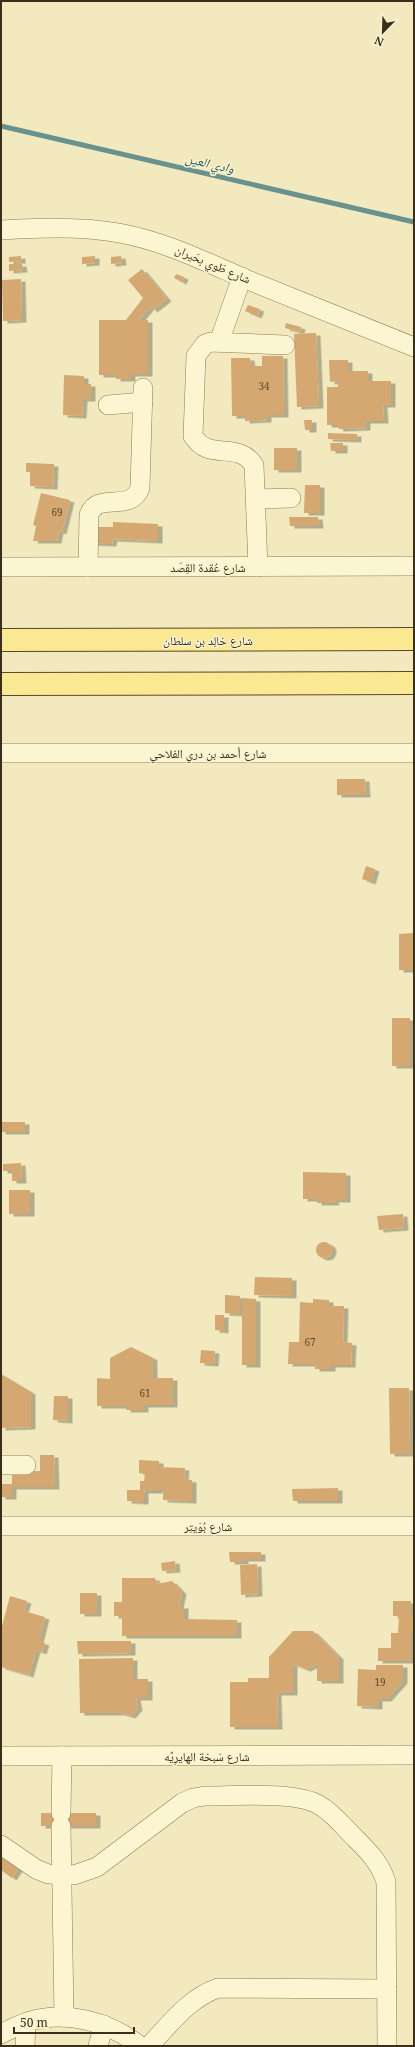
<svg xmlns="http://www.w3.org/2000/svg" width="415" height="2047" font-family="'Noto Serif','Noto Naskh Arabic',serif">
<defs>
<filter id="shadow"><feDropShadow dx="4.5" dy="2.5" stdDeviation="0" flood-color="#0004"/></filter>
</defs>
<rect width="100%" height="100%" fill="#f2eabe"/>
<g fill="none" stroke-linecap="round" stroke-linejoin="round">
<polyline stroke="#68928e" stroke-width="5" points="1,126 414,222"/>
</g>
<g fill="#d4a870" filter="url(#shadow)">
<polygon points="21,256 21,261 9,262 9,257"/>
<polygon points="95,256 95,263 82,264 82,257"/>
<polygon points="121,256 122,263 111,264 111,257"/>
<polygon points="9,264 22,264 23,270 9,271"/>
<polygon points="142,269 167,299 153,310 150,307 139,320 148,320 148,374 131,374 131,379 116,379 116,375 99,375 99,320 126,320 143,298 128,280"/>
<polygon points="176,274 184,277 182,282 174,278"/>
<polygon points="21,279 22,320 3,321 2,280"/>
<polygon points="248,305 260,309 257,316 245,311"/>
<polygon points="286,323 301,327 300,332 285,328"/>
<polygon points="316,333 319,406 297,407 294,334"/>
<polygon points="262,356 283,356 284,415 267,415 267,420 245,421 245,416 232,416 231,358 250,358 251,366 262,366"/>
<polygon points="329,360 348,360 348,371 368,371 368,381 391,381 391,405 383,405 384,421 366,421 366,428 339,429 338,425 327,425 327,387 338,387 338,381 330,382"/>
<polygon points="64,375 84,376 84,384 91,384 91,399 83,399 82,416 63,415"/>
<polygon points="304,420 312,420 312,430 305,430"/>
<polygon points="328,433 357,434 357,440 328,439"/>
<polygon points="330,443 343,443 343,451 331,451"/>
<rect x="274" y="448" width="23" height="22"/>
<polygon points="26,463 54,464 53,487 30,486 30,472 26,472"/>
<polygon points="305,485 320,485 320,513 304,513"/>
<polygon points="41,493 70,500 62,532 59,531 57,541 33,541 36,526 33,525"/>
<polygon points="289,517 318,517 319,526 290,526"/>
<polygon points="113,522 158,524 158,541 113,539 112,544 90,543 91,527 113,527"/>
<polygon points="337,779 365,779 366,795 337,795"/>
<polygon points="366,866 375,869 371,882 362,879"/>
<polygon points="414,933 414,970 399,970 399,934"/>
<rect x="392" y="1018" width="18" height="48"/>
<rect x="1" y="1122" width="24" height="10"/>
<polygon points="21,1163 22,1181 12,1181 12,1171 3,1171 3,1164"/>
<polygon points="303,1172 346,1173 346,1200 334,1200 335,1203 317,1203 317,1199 303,1199"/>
<rect x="9" y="1190" width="21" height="24"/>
<polygon points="403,1214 404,1228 379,1230 377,1216"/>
<circle cx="324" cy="1250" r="8"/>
<polygon points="255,1277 292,1278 292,1296 254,1295"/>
<polygon points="225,1295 240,1296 240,1314 225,1313"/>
<polygon points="242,1298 256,1299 256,1365 242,1365"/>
<polygon points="313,1299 329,1300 329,1306 344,1306 343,1342 352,1343 351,1365 331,1365 331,1369 315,1369 315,1364 288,1364 289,1342 299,1342 300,1302 313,1303"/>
<polygon points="215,1315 224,1315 224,1331 215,1330"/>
<polygon points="131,1347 153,1358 153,1378 173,1378 173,1405 144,1405 144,1410 126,1410 126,1406 97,1406 97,1378 110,1379 110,1358"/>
<polygon points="201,1350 215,1351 214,1364 200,1363"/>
<polygon points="1,1374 31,1392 31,1427 1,1428"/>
<polygon points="389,1388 409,1388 410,1454 390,1454"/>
<polygon points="54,1396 68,1396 68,1421 53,1420"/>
<polygon points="40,1455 54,1455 55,1487 12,1487 12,1497 1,1497 1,1484 12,1484 12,1471 40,1471"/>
<polygon points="139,1460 159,1461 159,1467 185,1468 184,1479 192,1480 192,1501 163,1500 163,1489 158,1489 158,1491 144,1491 144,1502 127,1501 127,1490 140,1490 140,1481 144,1481 145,1474 139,1473"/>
<polygon points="338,1488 338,1501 293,1501 292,1489"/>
<polygon points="229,1552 261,1552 261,1559 244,1559 244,1562 230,1562"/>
<polygon points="175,1561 176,1570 162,1571 161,1563"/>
<polygon points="257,1564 258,1594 241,1595 240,1565"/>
<polygon points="122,1578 155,1578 157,1584 172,1581 182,1592 179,1606 184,1606 184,1619 237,1620 237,1636 122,1636 122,1616 114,1616 114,1602 122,1602"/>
<rect x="80" y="1593" width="17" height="21"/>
<polygon points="10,1596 27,1601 24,1611 45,1617 39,1641 45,1643 42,1652 36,1650 29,1675 1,1667 1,1630"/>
<polygon points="393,1601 411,1601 411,1616 414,1616 414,1633 411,1633 411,1661 378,1661 378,1648 391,1648 391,1633 398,1633 399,1616 393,1616"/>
<polygon points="293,1631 313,1631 339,1657 339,1681 317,1681 317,1664 306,1669 293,1664 293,1693 277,1693 278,1727 230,1727 230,1682 248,1682 248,1678 269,1678 269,1657"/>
<polygon points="77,1641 131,1641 131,1653 78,1654"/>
<polygon points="133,1658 133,1679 148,1679 148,1698 136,1698 138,1708 131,1716 120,1713 80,1713 79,1659"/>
<polygon points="376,1665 403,1665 403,1681 387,1699 378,1699 378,1707 357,1706 358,1669 376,1670"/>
<rect x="41" y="1813" width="55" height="13"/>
<polygon points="1,1851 21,1865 12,1878 1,1870"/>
</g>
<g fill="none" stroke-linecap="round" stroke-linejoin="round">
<defs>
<g id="minor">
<path d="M1,230C40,228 79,226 119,233C163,241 202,260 243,278C300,301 357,324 414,347"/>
<polyline points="219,342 242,277"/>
<polyline points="108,405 143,402"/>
<polyline points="256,499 291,498"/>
<polyline points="1,567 414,566"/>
<path d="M88,567L89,515C98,490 130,514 140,488L143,388"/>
<path d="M258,567L254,465C237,440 209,462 193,436L196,356L205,344L211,342L285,345"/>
<polyline points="1,753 414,753"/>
<polyline points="1,1465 26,1465"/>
<polyline points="1,1526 414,1526"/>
<polyline points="1,1756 414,1755"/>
<polyline points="61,1813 62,1756"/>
<polyline points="61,1826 64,2017"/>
<path d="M1,1845L36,1869L48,1874L74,1875L97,1867L182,1803L193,1798L205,1796C232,1796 297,1791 319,1805C332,1812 342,1825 353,1836C367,1850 380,1862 386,1882L387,2046"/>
<path d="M1,2034C9,2030 18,2025 27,2022C66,2010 108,2021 140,2046"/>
<polyline points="25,2046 26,2023"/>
<polyline points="98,2046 104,2025"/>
<path d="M149,2046C170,2024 189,1998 218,1988L387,1989"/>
</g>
<g id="major">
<polyline points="1,640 414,639"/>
<polyline points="1,684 414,683"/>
</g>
</defs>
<use href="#minor" stroke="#8c7a55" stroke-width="20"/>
<use href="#major" stroke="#59472a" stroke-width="24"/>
<use href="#minor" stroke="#fcf5d2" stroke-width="19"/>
<use href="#major" stroke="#fae892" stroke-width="22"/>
</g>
<g text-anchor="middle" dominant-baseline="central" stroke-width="3" stroke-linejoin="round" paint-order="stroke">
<g font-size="10" fill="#604d30">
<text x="264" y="386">34</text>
<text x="57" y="512">69</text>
<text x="310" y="1342">67</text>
<text x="145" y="1393">61</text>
<text x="380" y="1682">19</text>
</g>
<g font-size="12" fill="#3a2f1b" stroke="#f9f2cf">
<text transform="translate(213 264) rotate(23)">شارع طَوي بحَيران</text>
<text x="208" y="567">شارع عُقدة القِصَد</text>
<text x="208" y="640">شارع خالِد بن سلطان</text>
<text x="208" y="753">شارع أحمد بن دري الفلاحي</text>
<text x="208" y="1526">شارع بُوَيتِر</text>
<text x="207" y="1756">شارع سَبخة الهايرِيَّه</text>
</g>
<g font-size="13" font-style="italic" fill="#29585c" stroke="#f9f2cf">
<text transform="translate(210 163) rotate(13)">وادي العين</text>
</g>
</g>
<rect width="415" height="2047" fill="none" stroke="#3a2f1b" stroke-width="4"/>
<g transform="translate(383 32) rotate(203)" stroke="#f9f2cf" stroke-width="3" paint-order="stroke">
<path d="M0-3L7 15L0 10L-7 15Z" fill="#3a2f1b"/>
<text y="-6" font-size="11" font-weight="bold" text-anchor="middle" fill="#3a2f1b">N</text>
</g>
<path d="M14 2027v6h120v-6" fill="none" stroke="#3a2f1b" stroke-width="2"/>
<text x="20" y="2027" font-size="12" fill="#3a2f1b" stroke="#f9f2cf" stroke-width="3" paint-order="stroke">50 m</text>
</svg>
